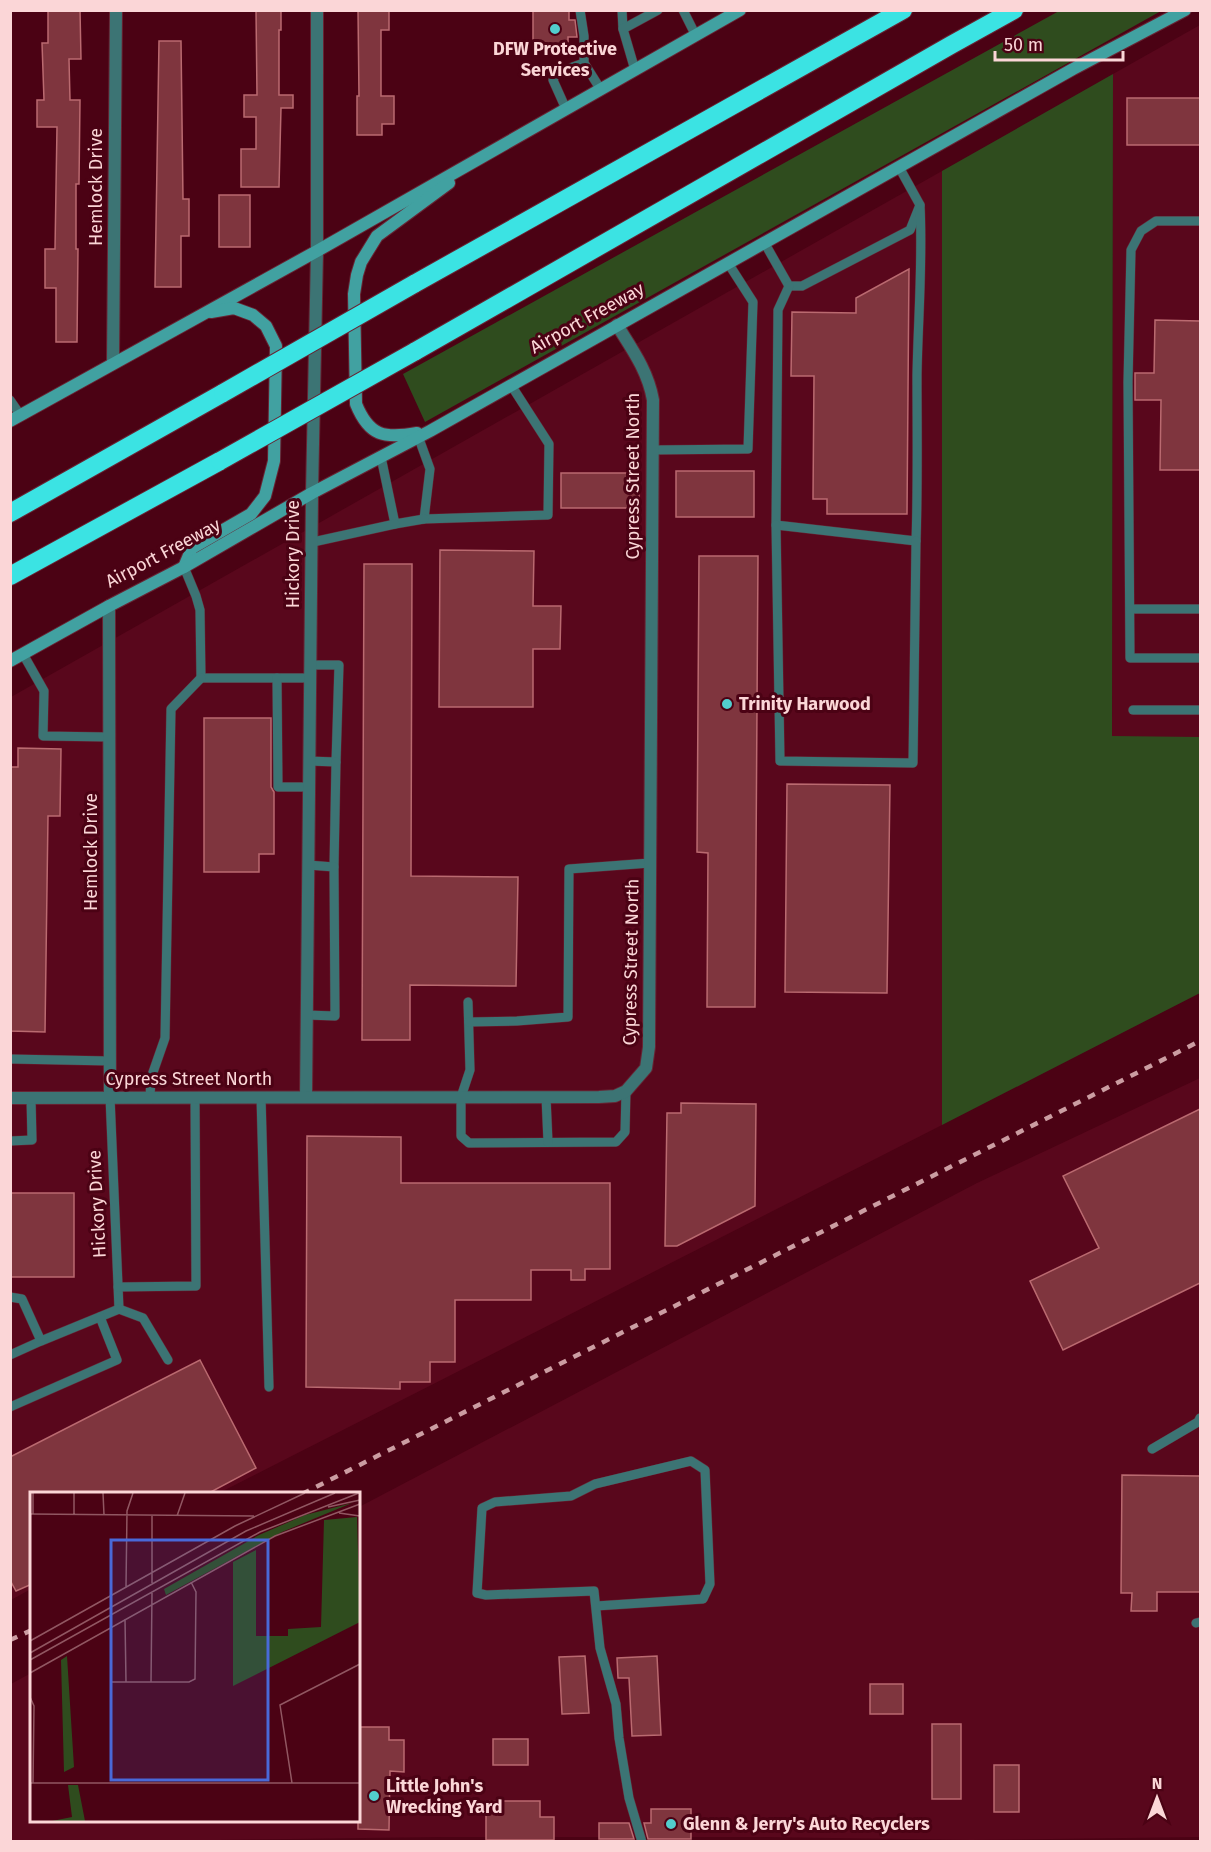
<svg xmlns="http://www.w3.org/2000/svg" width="1211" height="1852" font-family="'Fira Sans',sans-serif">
<rect width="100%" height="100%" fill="#4b0214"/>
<g fill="#59071c">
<polygon points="1200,25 1200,737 1112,737 1113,74"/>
<polygon points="942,171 942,1125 219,1493 32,1494 31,1589 11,1600 11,697"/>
<polygon points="1200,1078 1200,1837 971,1840 760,1837 442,1837 144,1841 11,1842 11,1684 31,1673 32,1820 358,1820 359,1507 977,1183"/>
</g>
<g fill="#2f4c1e">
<polygon points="1059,11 1161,11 425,422 403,374"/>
<polygon points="1113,74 1112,736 1200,737 1200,993 942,1125 942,171"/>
</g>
<g fill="#7f353e" stroke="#ba6a70" stroke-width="1.5">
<polygon points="48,10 80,10 81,59 69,59 70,100 80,100 79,184 76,184 76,249 78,249 77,342 56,342 56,288 45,288 45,249 55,249 57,127 37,127 37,100 44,100 42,43 48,43"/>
<polygon points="256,10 281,10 281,30 279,30 279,95 293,95 293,108 281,108 279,187 241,187 241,149 256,149 256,117 244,117 244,95 257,95"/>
<polygon points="358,10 389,10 389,30 381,30 381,96 394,96 394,124 382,124 382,135 357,135 357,96 359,96"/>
<polygon points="533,10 569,10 569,20 575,20 577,37 568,37 568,51 533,51"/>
<polygon points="159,41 181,41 183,199 189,199 189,236 181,236 181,287 155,287"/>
<rect x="1127" y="98" width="73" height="47"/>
<rect x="219" y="195" width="31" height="52"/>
<polygon points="909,269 907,514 827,514 827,499 813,499 814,376 791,376 792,312 856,313 856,298"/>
<polygon points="1155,320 1200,321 1200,470 1160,470 1161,400 1135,400 1135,373 1154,373"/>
<rect x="676" y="471" width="78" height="46"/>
<rect x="561" y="473" width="78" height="35"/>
<polygon points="440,550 534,551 533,606 561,606 560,649 533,649 533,707 439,707"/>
<polygon points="699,556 758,556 755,1007 707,1007 708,853 697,852"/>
<polygon points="364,564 412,564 411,876 518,877 516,986 410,985 410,1040 362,1040"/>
<polygon points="204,718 271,718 271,787 274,792 274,854 259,854 259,872 204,872"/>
<polygon points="18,748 61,749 60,816 48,816 45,1032 10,1031 10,767 18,767"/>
<polygon points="787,784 890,785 887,993 785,992"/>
<polygon points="681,1103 756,1104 755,1206 677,1246 665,1246 667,1113 681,1113"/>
<polygon points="1200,1109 1200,1283 1063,1350 1030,1281 1099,1248 1063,1176"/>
<polygon points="307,1136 401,1137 401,1183 610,1183 610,1269 585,1269 585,1280 571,1280 571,1270 531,1270 531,1300 455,1300 455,1362 430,1362 430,1382 400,1382 400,1389 306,1387"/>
<rect x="10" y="1193" width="64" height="84"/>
<polygon points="200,1360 256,1468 207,1494 32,1494 32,1584 16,1591 10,1580 10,1457"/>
<polygon points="1122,1475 1200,1476 1200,1592 1157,1592 1157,1611 1131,1611 1132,1593 1121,1593"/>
<polygon points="585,1656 589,1713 562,1714 559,1657"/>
<polygon points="657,1656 661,1735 632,1736 629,1678 618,1678 617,1658"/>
<rect x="870" y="1684" width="33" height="30"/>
<rect x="932" y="1724" width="29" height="75"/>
<polygon points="358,1727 389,1727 389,1740 404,1740 404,1772 390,1771 389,1830 358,1829"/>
<rect x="493" y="1739" width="35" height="26"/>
<rect x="994" y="1765" width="25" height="47"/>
<polygon points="486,1801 540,1801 540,1817 554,1817 554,1840 486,1840"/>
<polygon points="651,1809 691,1809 691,1839 648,1839 644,1823 651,1823"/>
<polygon points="599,1823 629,1823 634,1839 599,1839"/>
</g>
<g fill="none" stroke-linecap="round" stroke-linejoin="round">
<defs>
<g id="service">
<polyline points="580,10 584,36 584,63 601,90"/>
<polyline points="622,10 623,29"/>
<polyline points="683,10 696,36"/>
<polyline points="635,70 623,29 658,10"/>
<polyline points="566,109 553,80 556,73 584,63"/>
<polyline points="1200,221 1156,221 1141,231 1131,250 1128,382 1130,658 1200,658"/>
<polyline points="764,242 789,286 802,286 910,230 920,205 899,167"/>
<path d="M789,286L778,310L776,525L916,541C918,485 917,430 917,375C918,319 923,262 920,205"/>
<polyline points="10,400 21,416"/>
<polyline points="418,436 430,469 424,519 548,515 549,444 511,385"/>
<polyline points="652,450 748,449 753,302 728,263"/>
<polyline points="381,457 395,524 424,519"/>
<polyline points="776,525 780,761 913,763 916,541"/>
<polyline points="313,542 395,524"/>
<polyline points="184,567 196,596 200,610 201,678 310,678"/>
<polyline points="1131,609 1200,609"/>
<polyline points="23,654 44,691 43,736 109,737"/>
<polyline points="277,678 278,787 309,787"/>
<polyline points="1133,710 1200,710"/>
<polyline points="309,761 336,762 339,665 310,665"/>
<polyline points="334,867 336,762"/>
<polyline points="468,1002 470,1070 461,1097 461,1136 469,1143 616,1142 625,1132 626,1091"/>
<polyline points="307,1015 335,1016 334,867 308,865"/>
<polyline points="469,1022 517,1021 568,1017 569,869 650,863"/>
<polyline points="10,1059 110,1061"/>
<polyline points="110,1097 119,1309"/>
<polyline points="150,1097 151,1078 165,1038 171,709 201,678"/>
<polyline points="261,1097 269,1387"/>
<polyline points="546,1097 548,1142"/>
<polyline points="10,1141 32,1140 31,1098"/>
<polyline points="118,1287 196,1286 195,1097"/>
<polyline points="10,1297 22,1299 41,1341"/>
<polyline points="10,1355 41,1341 119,1309 143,1318 168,1360"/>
<polyline points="10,1407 117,1360 100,1317"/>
<polyline points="1152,1449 1198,1422 1200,1418"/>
<polyline points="596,1606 703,1599 710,1584 705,1470 691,1461 595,1484 571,1496 495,1502 482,1508 477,1593 486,1595 594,1591 600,1648 616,1704 619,1738 629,1798 642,1842"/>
<polyline points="1196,1623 1200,1622"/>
</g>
<g id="minor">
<polyline points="113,363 116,10"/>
<polyline points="109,606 110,1097"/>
<polyline points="306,1097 312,493 317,251 317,10"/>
<path d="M10,1098L599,1097L615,1096L626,1091L646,1068L649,1047L653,400C648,371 632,349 617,325"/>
</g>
<g id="secondary">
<polyline points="10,421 317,251 740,10"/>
<path d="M417,433C384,439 369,436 356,404L354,294L357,275L361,262L377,236L449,183"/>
<polyline points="184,567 192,548 251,514 265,496 274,461 276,346 266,326 253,315 234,308 211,312"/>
<polyline points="10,661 109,606 184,567 312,493 430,431 1073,69 1185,10"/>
</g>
<g id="motorway">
<polyline points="414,284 903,10"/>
<polyline points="414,352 951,45 1014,10"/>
<polyline points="10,513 223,393"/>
<polyline points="10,576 220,461"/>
</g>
</defs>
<use href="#service" stroke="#672433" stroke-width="10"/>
<use href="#minor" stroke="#672433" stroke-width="14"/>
<use href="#secondary" stroke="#672433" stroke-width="14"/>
<use href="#motorway" stroke="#672433" stroke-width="20"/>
<use href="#service" stroke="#3c7474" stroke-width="9"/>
<use href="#minor" stroke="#3c7474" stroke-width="12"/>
<use href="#secondary" stroke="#41a1a1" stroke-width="12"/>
<use href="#motorway" stroke="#3be3e3" stroke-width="18"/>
<g stroke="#cb9da2" stroke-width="4.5" stroke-dasharray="8 8" stroke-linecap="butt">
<polyline points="302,1494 1200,1041"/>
<polyline points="10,1640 32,1630"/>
</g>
<defs>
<g id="motorway-bridge">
<polyline points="223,393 414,284"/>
<polyline points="220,461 414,352"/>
</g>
</defs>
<use href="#motorway-bridge" stroke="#672433" stroke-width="20" stroke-linecap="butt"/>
<use href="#motorway-bridge" stroke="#3be3e3" stroke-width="18"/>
</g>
<g fill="#52cdcd" stroke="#4b0214" stroke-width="2">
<circle cx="555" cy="29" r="6"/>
<circle cx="727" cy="704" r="6"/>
<circle cx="374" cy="1796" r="6"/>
<circle cx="671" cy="1824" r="6"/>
</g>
<g text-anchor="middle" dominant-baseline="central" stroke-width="6" stroke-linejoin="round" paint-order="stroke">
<g font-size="18" font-weight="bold" fill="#fbd6d7" stroke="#4b0214" text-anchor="start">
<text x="555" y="49" text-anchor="middle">DFW Protective<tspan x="555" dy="21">Services</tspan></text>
<text x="739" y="704">Trinity Harwood</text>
<text x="386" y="1786">Little John's<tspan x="386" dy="21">Wrecking Yard</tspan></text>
<text x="683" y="1824">Glenn &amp; Jerry's Auto Recyclers</text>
</g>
<g font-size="18" fill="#fbd6d7" stroke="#4b0214">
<text transform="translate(96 187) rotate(-90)">Hemlock Drive</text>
<text transform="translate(587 318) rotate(-29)">Airport Freeway</text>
<text transform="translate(633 476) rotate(-90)">Cypress Street North</text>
<text transform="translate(163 553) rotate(-28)">Airport Freeway</text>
<text transform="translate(293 554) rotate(-90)">Hickory Drive</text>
<text transform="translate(91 852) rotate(-90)">Hemlock Drive</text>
<text transform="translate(631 962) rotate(-89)">Cypress Street North</text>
<text x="189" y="1079">Cypress Street North</text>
<text transform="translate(97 1204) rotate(-93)">Hickory Drive</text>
</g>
</g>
<g transform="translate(30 1492)">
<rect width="330" height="330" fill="#4b0214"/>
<path d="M322,11L252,40L136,103L134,97L229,43L275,23ZM327,25L330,130L203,194V70L226,58V144H258V137L291,135L294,28ZM37,164L44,275L34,280L31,168ZM38,293H48L55,329H22L42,325Z" fill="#2f4c1e"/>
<path fill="none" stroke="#915762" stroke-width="1.5" d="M73,1L74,23M298,15L330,8M309,21L330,24M0,22L224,24M3,23V1M44,23V1M147,24L155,1M122,91V23M96,95L97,19L103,1M95,127L96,190M0,149L205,34L275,1M0,161L216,39L305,1M0,168L230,40L329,1M0,181L245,44L330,12M82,190H159L165,187L166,100L161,90M121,190L122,101M0,205L4,214L3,291M0,291H330M262,291L250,213L330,172"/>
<path fill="#4969d8" fill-opacity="0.15" stroke="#4969d8" stroke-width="3" d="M81,48H238V288H81Z"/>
<rect width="330" height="330" fill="none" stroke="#fbd6d7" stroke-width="3"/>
</g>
<rect width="1211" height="1852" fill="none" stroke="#fbd6d7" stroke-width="24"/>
<g transform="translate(1157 1798)" stroke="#4b0214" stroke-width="4.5" paint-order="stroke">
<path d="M0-4.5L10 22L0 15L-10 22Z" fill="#fbd6d7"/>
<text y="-9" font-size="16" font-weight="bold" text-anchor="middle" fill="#fbd6d7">N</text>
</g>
<path d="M995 51v9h128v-9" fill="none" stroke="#fbd6d7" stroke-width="3"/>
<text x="1004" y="51" font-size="18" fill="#fbd6d7" stroke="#4b0214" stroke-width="4.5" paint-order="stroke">50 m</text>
</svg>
